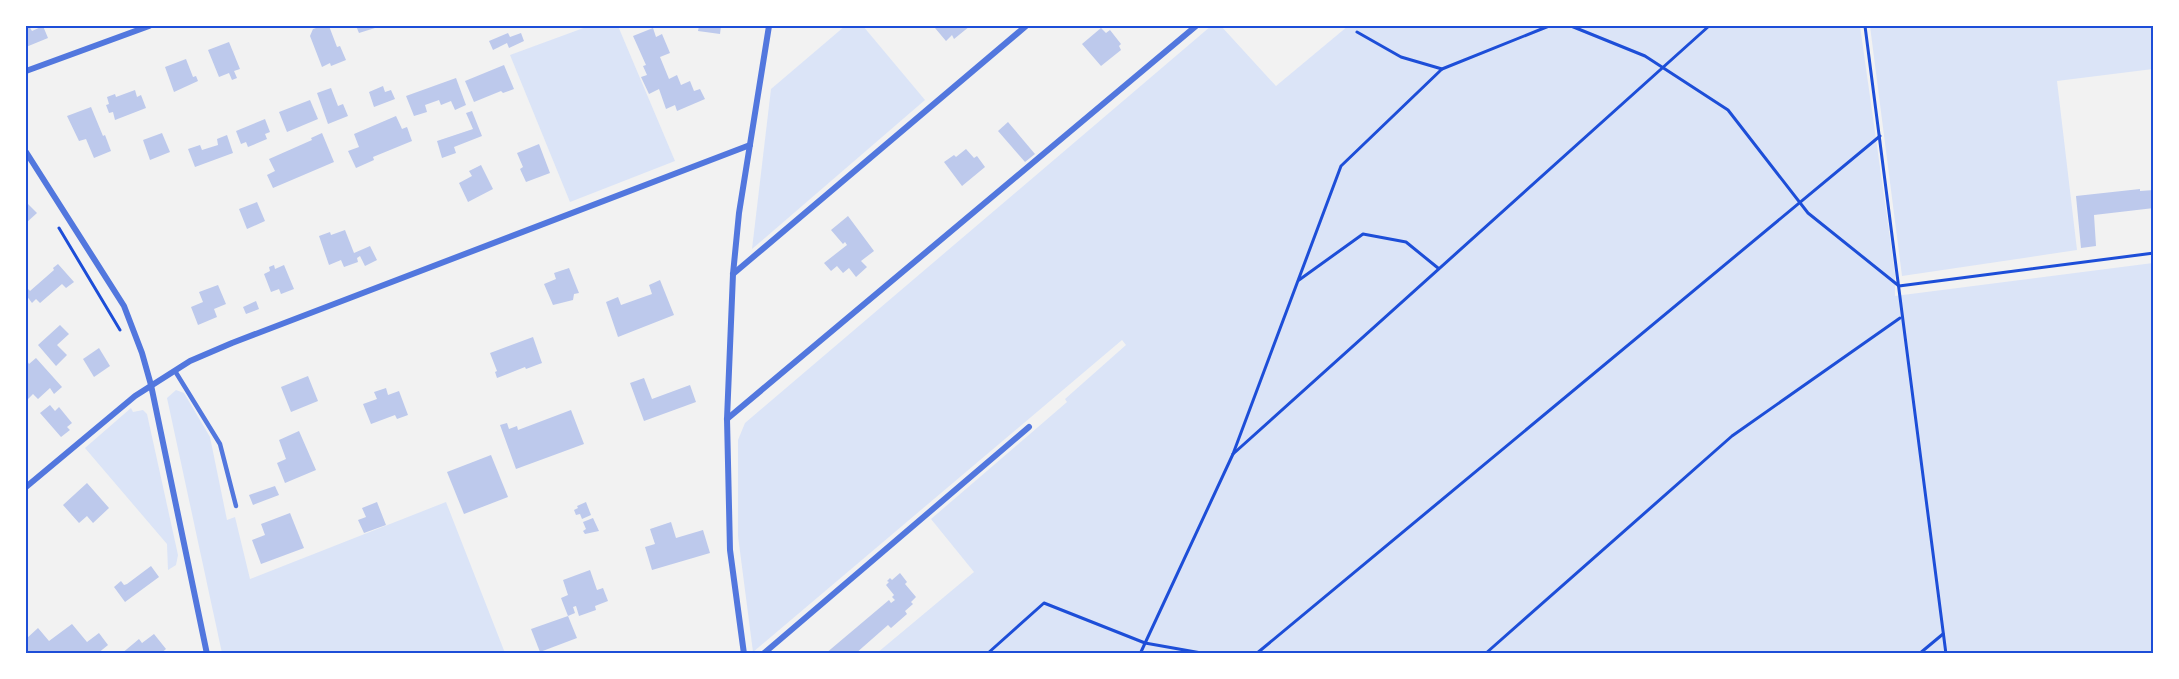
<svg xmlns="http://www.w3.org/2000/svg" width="2179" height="679" font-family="'Space Grotesk',sans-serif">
<rect width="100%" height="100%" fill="#f2f2f2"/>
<g fill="#dbe4f7">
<polygon points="589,26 618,26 675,161 570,202 510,55"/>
<polygon points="845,26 863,26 925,100 752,249 771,89"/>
<polygon points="1211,26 1221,26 1276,86 1348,26 1860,26 1895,273 1895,296 2153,263 2153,653 877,653 974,572 931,519 1067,402 1065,399 1126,345 1122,340 753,652 738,536 738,440 745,423"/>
<polygon points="1870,26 2153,26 2153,69 2057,81 2077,250 1902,276"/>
<polygon points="176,390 184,393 210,437 227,520 235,517 250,579 446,502 505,653 222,653 167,398"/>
<polygon points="131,408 133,412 143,410 147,414 178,555 176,565 168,570 167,544 85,448"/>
</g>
<g fill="#bdc9ec">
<polygon points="26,26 29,26 32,31 43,26 48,38 26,47"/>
<polygon points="322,26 329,26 337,47 340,46 346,60 331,66 330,63 322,67 310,36 313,29"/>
<polygon points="356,26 374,26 375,28 359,33"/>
<polygon points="699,26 721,26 720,34 698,31"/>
<polygon points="939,26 970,26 954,39 952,35 946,41 935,28"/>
<polygon points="653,28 656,37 662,34 670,53 660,57 669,79 677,75 681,85 690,81 694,91 700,89 705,99 677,111 675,105 666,109 659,89 649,94 641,77 647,75 643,66 646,65 633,36"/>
<polygon points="1101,28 1106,33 1110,30 1121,44 1119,46 1121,50 1101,66 1082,44"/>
<polygon points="508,33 510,37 521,33 524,41 509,48 507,43 493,50 489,41"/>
<polygon points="229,42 240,69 234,71 237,78 232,80 229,73 219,77 208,50"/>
<polygon points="186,59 193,77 196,76 198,81 174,92 165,67"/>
<polygon points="504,65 514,89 503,93 501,91 474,102 465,81"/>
<polygon points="456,78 466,105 455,110 451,101 441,105 439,100 425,105 427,112 414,116 406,96"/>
<polygon points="383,86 385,92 391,90 395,99 374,107 369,92"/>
<polygon points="331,88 338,106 343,104 348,116 328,124 317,93"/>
<polygon points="135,90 137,97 141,95 146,108 115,120 113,112 109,113 106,105 109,104 107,97 115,94 116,97"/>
<polygon points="310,100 318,119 287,132 279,112"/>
<polygon points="91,107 103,136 105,135 111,151 94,158 86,139 79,141 67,116"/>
<polygon points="472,111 482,136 454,147 456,153 442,158 437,141 473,129 466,113"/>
<polygon points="396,116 402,129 407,127 412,141 373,157 374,160 356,168 348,151 359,147 354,134"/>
<polygon points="265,119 270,132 265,134 267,139 248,147 246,142 241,144 236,131"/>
<polygon points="1008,122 1035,154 1025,162 998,131"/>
<polygon points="162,133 170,152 150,160 143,140"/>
<polygon points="322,133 334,162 273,188 267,175 275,171 269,159 312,140 311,138"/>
<polygon points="227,135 233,153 195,167 188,149 200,145 202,150 218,145 217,139"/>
<polygon points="539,144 550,173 526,182 520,169 523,167 517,153"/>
<polygon points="966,149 974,158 977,156 985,167 962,186 944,162 954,155 956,157"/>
<polygon points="481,165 493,189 468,202 459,183 472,176 469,171"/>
<polygon points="2140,189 2140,191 2154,190 2154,208 2094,215 2096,246 2081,248 2076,196"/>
<polygon points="257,202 265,221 247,229 239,209"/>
<polygon points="28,204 37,213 26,223 26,206"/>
<polygon points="848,216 874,251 861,261 867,267 856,277 849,268 843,273 837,266 831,271 824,263 847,245 845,242 843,244 831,230"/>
<polygon points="345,230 354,253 370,246 377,260 365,266 360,256 357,258 358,262 344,267 341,260 329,265 319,236 330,232 331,235"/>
<polygon points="58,264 74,282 66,288 62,284 40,303 36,299 32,303 26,295 26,292 28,289 30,291 54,270 53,268"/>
<polygon points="274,265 275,269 284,265 294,289 281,294 279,289 271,292 264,274 270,271 269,267"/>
<polygon points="569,268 579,293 574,294 573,300 553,305 544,284 556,279 554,273"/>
<polygon points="660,280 674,315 618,337 606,302 618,297 621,305 652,294 649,285"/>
<polygon points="218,285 226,304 214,309 217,317 198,325 191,307 203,302 199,292"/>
<polygon points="256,301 259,309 246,314 243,307"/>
<polygon points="60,325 69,334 57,345 67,355 56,366 38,345"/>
<polygon points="533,337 542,363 526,369 525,367 497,378 495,372 497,371 490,353"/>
<polygon points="99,348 110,366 94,377 83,359"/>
<polygon points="36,358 62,387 54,394 50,388 38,399 33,394 27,400 26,398 26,359 29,364"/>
<polygon points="308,376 318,401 291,412 281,387"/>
<polygon points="644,378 652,399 690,385 696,402 644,421 630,383"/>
<polygon points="386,388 388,395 399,391 408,415 397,419 395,415 371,424 363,404 377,399 374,392"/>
<polygon points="50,405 55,411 59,407 72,423 67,427 70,430 61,437 40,413"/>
<polygon points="571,410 584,444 516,469 500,425 507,423 509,429 517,426 518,430"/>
<polygon points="299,431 316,470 285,483 277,463 286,459 279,440"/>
<polygon points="491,455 508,497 464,514 447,472"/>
<polygon points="87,483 109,508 93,523 87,516 79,523 63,505"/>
<polygon points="275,486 279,495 253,505 249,495"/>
<polygon points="377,502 386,525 364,533 358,520 366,517 362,508"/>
<polygon points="586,502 591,515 582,519 580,514 576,515 574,510 578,508 577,506"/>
<polygon points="290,513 304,548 261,564 252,540 265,535 261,524"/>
<polygon points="593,518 599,531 585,534 583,531 586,529 583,522"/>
<polygon points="671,522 676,538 703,530 710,553 652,570 645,547 655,544 650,529"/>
<polygon points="151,566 159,577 125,602 114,587 121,581 124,585 127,584"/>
<polygon points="590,570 597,590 603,588 608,601 595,606 596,610 579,616 576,606 573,607 575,613 568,616 561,598 568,595 563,580"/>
<polygon points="900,573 907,582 905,584 916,597 911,602 913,604 905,611 907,614 891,628 888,625 855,654 825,654 889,600 891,603 895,600 892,597 894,595 886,585 889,582 887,581 890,578 892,580"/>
<polygon points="568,616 577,638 540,652 531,629"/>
<polygon points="72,624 87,642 99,633 108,645 97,654 26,654 26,639 38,628 49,641"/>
<polygon points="154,634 166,649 160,654 121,654 139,639 142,643"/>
</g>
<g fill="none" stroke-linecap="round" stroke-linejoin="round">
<g stroke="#1d4ed8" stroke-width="3">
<polyline points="1571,26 1645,56 1728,110 1808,213 1899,286 2154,253"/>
<polyline points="1865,26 1946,654"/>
<polyline points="1357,32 1401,57 1442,69 1549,26"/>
<polyline points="59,228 120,330"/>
<polyline points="1299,280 1363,234 1406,242 1438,268"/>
<polyline points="1233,454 1709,26"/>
<polyline points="987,654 1044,603 1145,643 1207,654"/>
<polyline points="1140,654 1233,454 1341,166 1442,69"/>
<polyline points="1256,654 1880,136"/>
<polyline points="1485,654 1732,436 1900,318"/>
<polyline points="1919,654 1943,634"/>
</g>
<polyline stroke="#5277de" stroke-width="4.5" points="175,371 220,444 236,506"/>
<g stroke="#5277de" stroke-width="6">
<polyline points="26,71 149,26"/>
<polyline points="26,152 124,306 142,353 151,385 207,654"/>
<polyline points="733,274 1026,26"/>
<polyline points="727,419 1196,26"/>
<polyline points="26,487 135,396 190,361 232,343 750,145"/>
<polyline points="744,654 730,550 727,419 733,274 739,213 769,26"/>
<polyline points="763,654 1029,427"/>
</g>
</g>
<rect width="2179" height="679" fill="none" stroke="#ffffff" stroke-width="54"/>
<rect x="27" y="27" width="2125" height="625" fill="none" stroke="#1d4ed8" stroke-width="2"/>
</svg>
